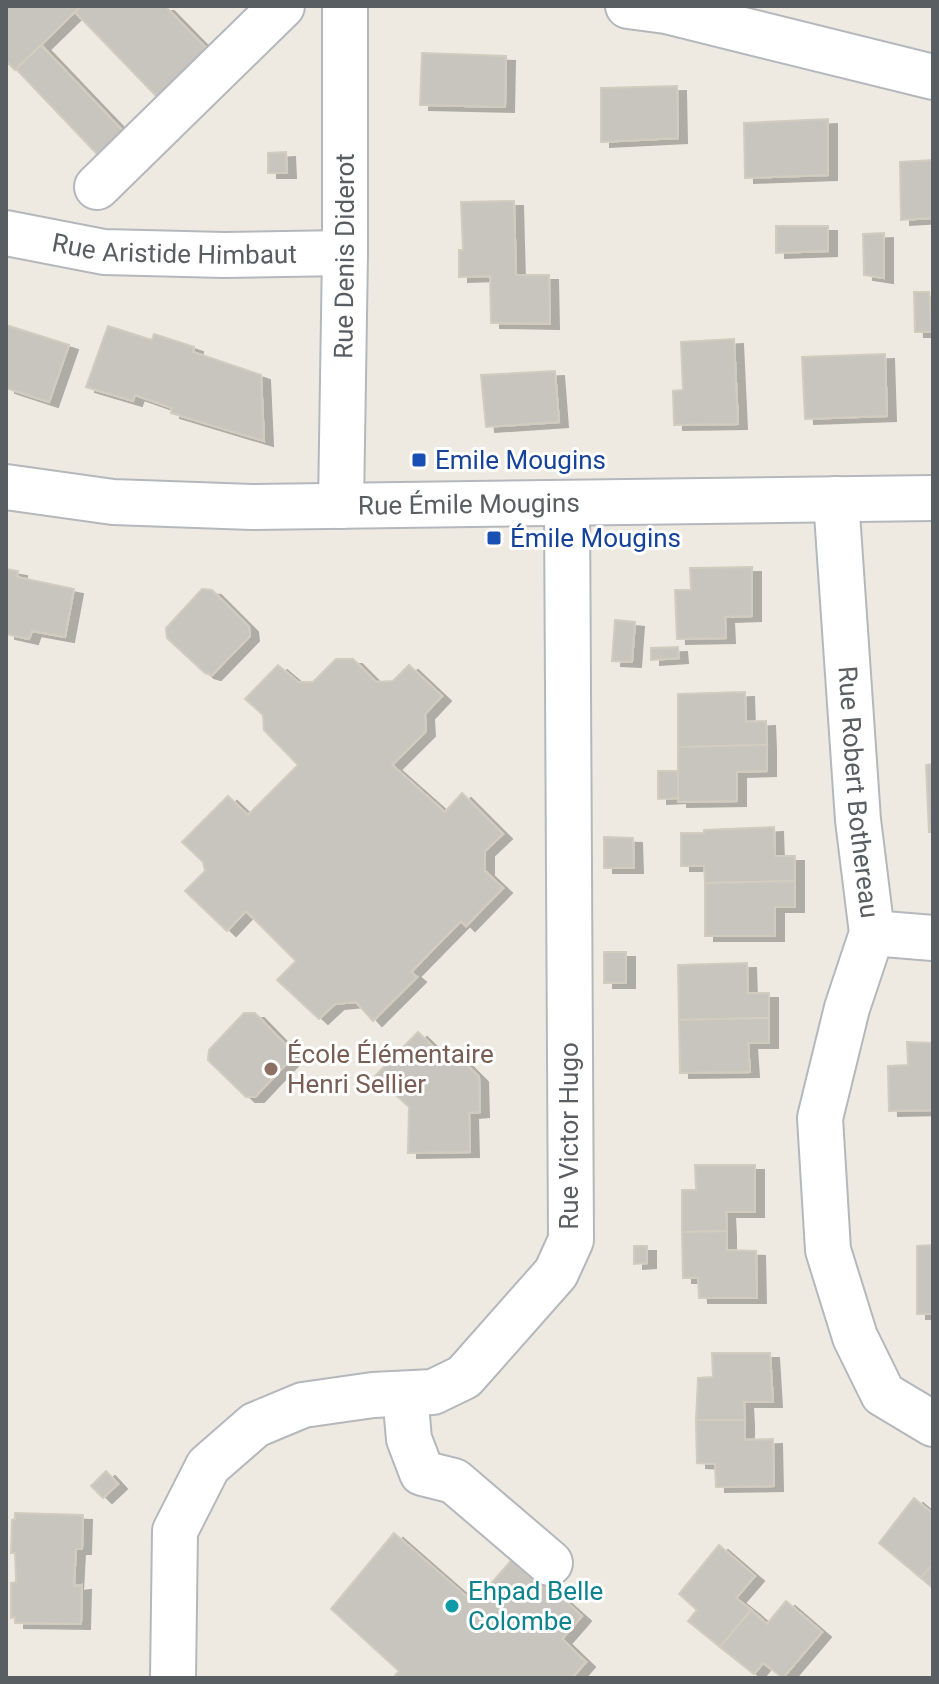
<svg xmlns="http://www.w3.org/2000/svg" width="939" height="1684" font-family="Roboto,sans-serif">
<defs>
<filter id="shadow"><feDropShadow dx="9" dy="5" stdDeviation="0" flood-color="#0004"/></filter>
</defs>
<rect width="100%" height="100%" fill="#eeeae1"/>
<g fill="#c8c5be" stroke="#d2ccbf" stroke-width="2" filter="url(#shadow)">
<polygon points="6,6 81,6 15,70 6,61"/>
<polygon points="81,6 165,6 208,50 158,98 75,12"/>
<polygon points="41,45 123,131 98,155 16,69"/>
<polygon points="422,53 506,56 505,107 420,105"/>
<polygon points="677,86 678,138 601,142 601,88"/>
<polygon points="828,119 828,175 745,178 744,123"/>
<polygon points="286,152 287,173 268,173 268,153"/>
<polygon points="933,160 933,218 901,220 900,162"/>
<polygon points="514,201 516,275 549,275 550,324 491,323 490,276 459,277 459,250 463,250 461,202"/>
<polygon points="776,226 828,226 828,251 776,253"/>
<polygon points="884,233 884,278 864,275 863,234"/>
<polygon points="914,292 929,292 932,332 915,332"/>
<polygon points="6,325 69,345 49,402 6,388"/>
<polygon points="108,326 152,340 154,334 194,347 193,352 261,375 264,441 171,413 172,408 135,395 133,401 86,387"/>
<polygon points="734,339 738,424 674,425 673,391 683,390 681,342"/>
<polygon points="885,354 887,416 805,419 802,357"/>
<polygon points="555,371 559,422 486,427 481,375"/>
<polygon points="752,567 752,616 725,617 726,638 677,639 675,590 691,590 690,568"/>
<polygon points="6,569 18,571 17,577 74,589 65,637 32,631 29,639 6,634"/>
<polygon points="202,589 212,590 249,627 250,636 212,675 205,673 167,638 166,628"/>
<polygon points="615,620 635,622 632,662 612,661"/>
<polygon points="678,647 679,658 651,660 651,648"/>
<polygon points="336,659 353,659 376,682 393,681 409,665 442,696 425,714 426,731 392,765 445,812 462,793 503,834 485,851 485,871 503,888 466,926 461,921 411,972 417,977 373,1021 356,1002 335,1004 319,1019 277,980 296,961 246,911 227,931 185,891 205,871 203,862 182,842 228,796 248,815 298,765 264,730 263,715 245,699 278,665 298,682 313,682"/>
<polygon points="745,692 746,722 766,721 767,745 678,747 678,694"/>
<polygon points="767,745 767,771 737,772 737,801 678,802 678,747"/>
<polygon points="933,764 933,832 929,832 926,765"/>
<polygon points="658,771 678,771 678,798 658,799"/>
<polygon points="774,827 775,856 795,856 795,881 705,883 704,866 681,866 681,833 704,833 704,830"/>
<polygon points="604,837 633,838 634,868 604,868"/>
<polygon points="795,881 795,907 775,907 775,936 705,936 705,883"/>
<rect x="604" y="952" width="22" height="31"/>
<polygon points="747,963 748,993 769,993 769,1018 679,1020 678,965"/>
<polygon points="244,1013 255,1013 290,1049 292,1058 255,1097 246,1097 208,1060 209,1050"/>
<polygon points="769,1018 769,1043 748,1043 750,1072 680,1073 679,1020"/>
<polygon points="418,1032 446,1059 453,1051 479,1077 480,1112 469,1113 470,1152 408,1153 409,1107 375,1076"/>
<polygon points="907,1042 933,1043 933,1110 889,1111 888,1066 908,1065"/>
<polygon points="695,1165 755,1165 755,1212 726,1212 727,1231 682,1232 682,1190 696,1190"/>
<polygon points="727,1231 727,1250 756,1251 757,1298 699,1298 698,1278 683,1278 682,1232"/>
<polygon points="933,1245 933,1314 917,1314 917,1246"/>
<polygon points="634,1246 647,1246 647,1263 634,1264"/>
<polygon points="712,1353 770,1353 773,1402 744,1402 745,1420 696,1420 698,1378 713,1377"/>
<polygon points="696,1420 745,1420 745,1440 773,1439 774,1486 716,1487 715,1464 697,1463"/>
<polygon points="106,1471 118,1484 103,1498 91,1486"/>
<polygon points="914,1498 933,1514 933,1563 921,1578 879,1543"/>
<polygon points="15,1513 83,1515 82,1549 76,1549 74,1586 82,1585 81,1624 15,1623 15,1617 11,1618 11,1583 16,1582 15,1553 11,1553 12,1520 15,1519"/>
<polygon points="394,1533 474,1603 515,1556 582,1616 562,1639 586,1662 572,1678 393,1678 399,1671 331,1609"/>
<polygon points="719,1545 755,1576 736,1598 751,1610 720,1647 688,1621 697,1610 679,1594"/>
<polygon points="933,1563 933,1588 921,1578"/>
<polygon points="786,1601 822,1632 783,1678 763,1663 754,1674 720,1647 751,1610 767,1624"/>
</g>
<g fill="none" stroke-linecap="round" stroke-linejoin="round">
<defs>
<g id="minor">
<polyline points="628,6 666,11 933,77"/>
<polyline points="97,187 282,6"/>
<path id="s1" d="M6,233L104,252L224,255L345,253"/>
<path id="s2" d="M6,487L113,502L252,507L933,498"/>
<path id="s3" d="M836,499L858,820L872,933L847,1008L820,1118L828,1250L855,1337L883,1394L933,1424"/>
<path id="s4" d="M341,506L345,253V6"/>
<polyline points="872,933 933,938"/>
<polyline points="405,1394 409,1439 422,1473 454,1481 550,1563"/>
<polyline points="173,1678 175,1531 208,1466 255,1425 303,1405 373,1395 433,1392 464,1377 556,1273 571,1240 567,503"/>
</g>
</defs>
<use href="#minor" stroke="#b4b8bc" stroke-width="48"/>
<use href="#minor" stroke="#fff" stroke-width="44"/>
</g>
<g fill="#1a4fb4" stroke="#fff" stroke-width="3">
<rect x="411" y="452" width="16" height="16" rx="4"/>
<rect x="486" y="530" width="16" height="16" rx="4"/>
</g>
<circle fill="#8d6e63" stroke="#fff" stroke-width="3" cx="271" cy="1069" r="8"/>
<circle fill="#0f9aa8" stroke="#fff" stroke-width="3" cx="452" cy="1606" r="8"/>
<g text-anchor="middle" dominant-baseline="central" stroke-width="6" stroke-linejoin="round" paint-order="stroke">
<g font-size="26" fill="#595e63" stroke="#fff">
<text stroke="none"><textPath href="#s1" startOffset="170">Rue Aristide Himbaut</textPath></text>
<text stroke="none"><textPath href="#s4" startOffset="250">Rue Denis Diderot</textPath></text>
<text stroke="none"><textPath href="#s2" startOffset="464">Rue Émile Mougins</textPath></text>
<text stroke="none"><textPath href="#s3" startOffset="294">Rue Robert Bothereau</textPath></text>
<text transform="translate(569 1136) rotate(-90)">Rue Victor Hugo</text>
</g>
<g font-size="26" fill="#164399" stroke="#fff" text-anchor="start">
<text x="435" y="460">Emile Mougins</text>
<text x="510" y="538">Émile Mougins</text>
</g>
<g font-size="26" fill="#785e54" stroke="#fff" text-anchor="start">
<text x="287" y="1054">École Élémentaire<tspan x="287" dy="30">Henri Sellier</tspan></text>
</g>
<g font-size="26" fill="#0d838f" stroke="#fff" text-anchor="start">
<text x="468" y="1591">Ehpad Belle<tspan x="468" dy="30">Colombe</tspan></text>
</g>
</g>
<rect width="939" height="1684" fill="none" stroke="#595e63" stroke-width="16"/>
</svg>
